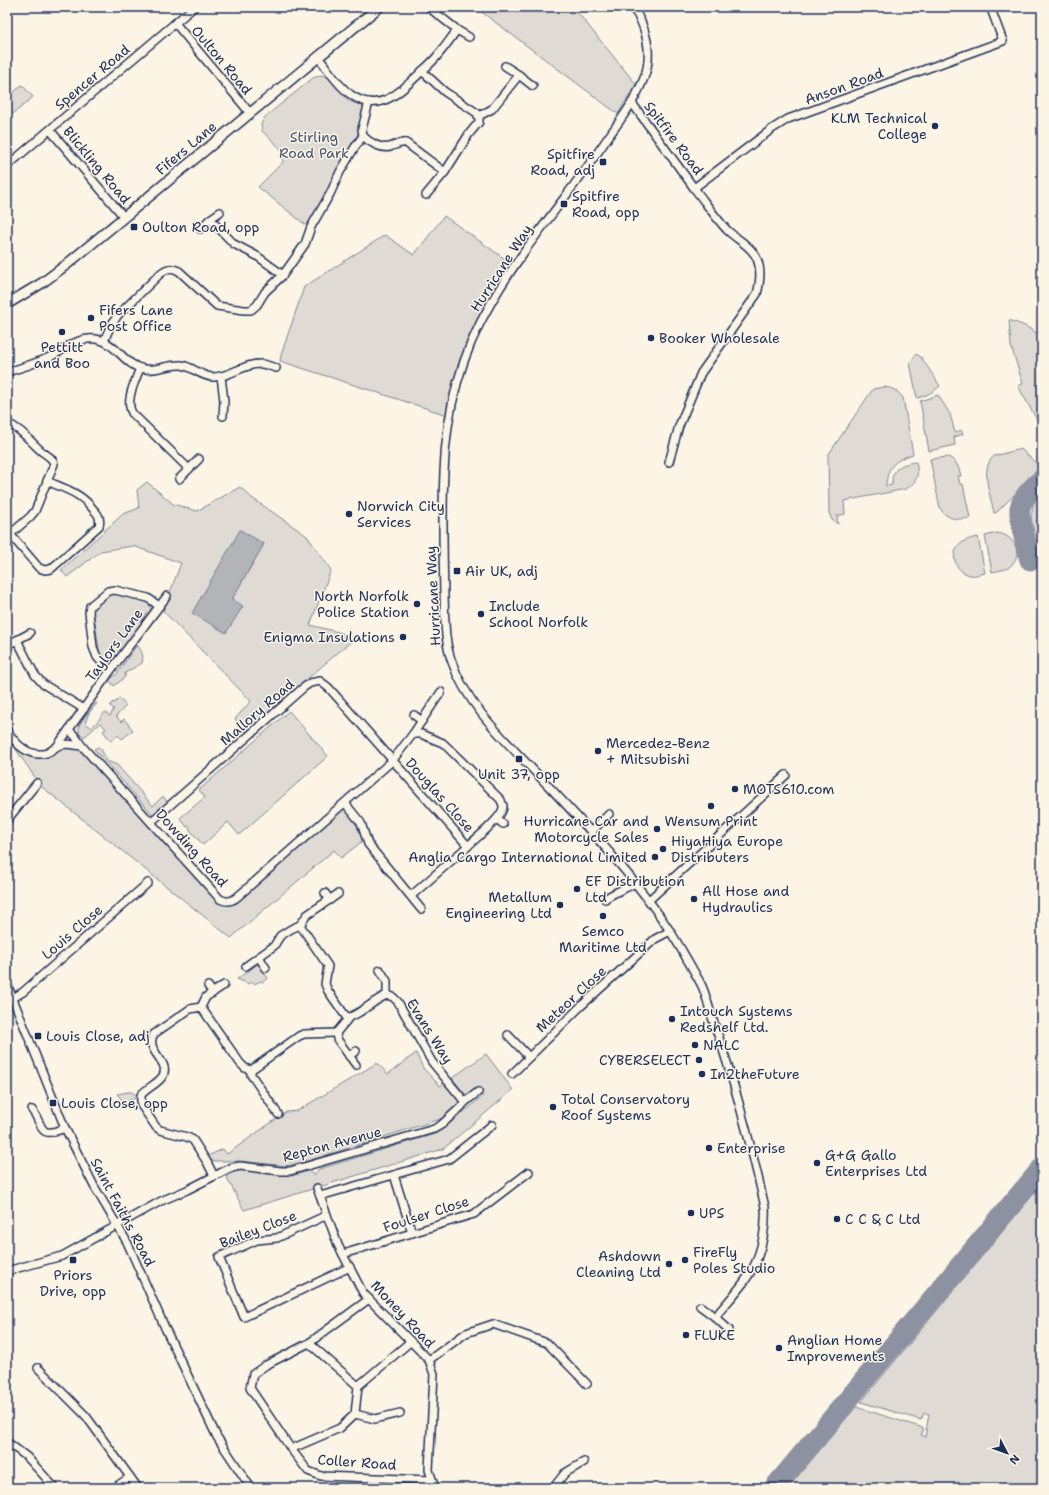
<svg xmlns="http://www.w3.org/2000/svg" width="1049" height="1495" font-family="'Shantell Sans',sans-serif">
<rect width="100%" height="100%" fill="#fcf5e5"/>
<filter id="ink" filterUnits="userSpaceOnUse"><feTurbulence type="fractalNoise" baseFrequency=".025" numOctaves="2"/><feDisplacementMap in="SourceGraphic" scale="8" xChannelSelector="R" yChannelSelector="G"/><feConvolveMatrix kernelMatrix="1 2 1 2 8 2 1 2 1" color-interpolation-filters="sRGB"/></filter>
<g filter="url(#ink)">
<g fill="#dfdbd4" stroke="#7d8599" fill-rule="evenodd">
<polygon points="475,7 573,7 636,84 618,114"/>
<polygon points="321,75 329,78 349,101 363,106 364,111 358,134 338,168 327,192 307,226 258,187 283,162 281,149 262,131 261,124 265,117 313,78"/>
<polygon points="22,85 33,97 7,119 7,98"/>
<polygon points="444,216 515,266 474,336 450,416 280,361 281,355 304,287 385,235 414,255"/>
<polygon points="1009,320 1025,326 1042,336 1042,424 1037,420 1018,386 1023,384 1011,346"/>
<path d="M916,354L921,357L940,386C933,392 926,396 917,398L910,363Z"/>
<path d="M884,387C893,388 898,391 903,398L913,454C895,460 887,466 886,486L892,485C892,482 892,477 893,475C897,465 907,463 916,462C919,476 918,481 906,489L844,501L845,514L837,516L838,524L832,520L829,513L828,455L873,389Z"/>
<polygon points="938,395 950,414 955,433 961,430 963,434 954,437 955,445 929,451 920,401"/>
<path d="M1021,449L1041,468L997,512L994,513C991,496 979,469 994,456Z"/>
<path d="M947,457C956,459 959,467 961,476H958L960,484H963L970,518C957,520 947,520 940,508L930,459Z"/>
<path d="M147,482L173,504L197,511L240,487L252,498L307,536L331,570L310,625L342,633L354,639L245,732L235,719L251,701L163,611L181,563L133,546L101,551L67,577L61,570L123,514L139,508L137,490ZM240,530L264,544L232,599Z"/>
<polygon points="1042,493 1042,574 1031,517 1033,505 1038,496"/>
<path d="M997,533C1015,535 1025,556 1008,568C1004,570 997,571 992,572L985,536Z"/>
<path d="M978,537L985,573C980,574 975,576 970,575C953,571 949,551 963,542C967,539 973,538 978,537Z"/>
<polygon points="118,591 145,599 151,608 150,613 115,660 108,660 100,655 93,610 109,594"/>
<path d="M137,645C142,650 144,657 142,663L125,673V677L114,686L109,680L116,675Z"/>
<polygon points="119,698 126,706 116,716 121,722 124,719 133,730 122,739 118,735 111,741 103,731 106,729 101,723 84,737 79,732 79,725 95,703 97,703 89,713 85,723 92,728 105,712 110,716 114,709 110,706 113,702 115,703"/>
<polygon points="289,711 328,756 239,835 228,822 203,845 190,830 189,826 187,827 180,818 205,797 199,790"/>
<polygon points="14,740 38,753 58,745 82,746 220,899 231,901 345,803 361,823 365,839 341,858 334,850 231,938 37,783 36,779 11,742"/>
<polygon points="98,747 101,749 107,761 117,765 153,806 163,796 166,800 167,805 160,813 152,814 94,749"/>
<polygon points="258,964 268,978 262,982 260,981 255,984 253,982 249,984 237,979"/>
<polygon points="416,1053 423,1068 440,1086 446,1081 461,1099 461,1105 450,1116 314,1159 286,1166 241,1161 209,1161 208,1156 223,1149 227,1154 286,1112 297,1111 377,1063 388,1074"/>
<polygon points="486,1054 513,1090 443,1149 244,1210 226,1176 237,1171 246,1170 292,1176 308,1171 314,1175 319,1169 438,1133 483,1096 478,1092 472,1095 465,1094 452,1078"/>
<polygon points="128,1092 132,1092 137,1096 136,1098 126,1102 122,1100 117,1094"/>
<polygon points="1042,1184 1042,1480 1035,1488 788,1488 856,1407 920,1427 924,1429 921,1435 925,1437 929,1414 924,1413 921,1420 861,1402"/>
</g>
<polygon fill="#b2b4b8" stroke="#767f94" points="240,530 264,544 232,599 243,606 226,633 192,613"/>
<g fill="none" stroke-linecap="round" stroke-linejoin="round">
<g stroke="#8c92a2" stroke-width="21">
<path d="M1030,560C1027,549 1018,518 1020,508C1023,496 1033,487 1042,479"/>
<polyline points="774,1488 1042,1168"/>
</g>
<defs>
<g id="minor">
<polyline points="428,7 455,28 457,30"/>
<path d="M632,7C647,26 653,55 644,78C636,99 622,118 609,136C571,193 525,244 491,303C461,354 446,413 444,472C442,513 443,554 444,595C445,618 444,641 452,662C467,706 507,742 538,775C585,825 633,874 670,931C681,948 691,966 701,984C707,996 709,1010 714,1023C735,1083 751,1145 765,1207C766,1224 763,1243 757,1259C750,1279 728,1301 715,1317L729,1330"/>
<polyline points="175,23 250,113"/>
<path d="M318,57C328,69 337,85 350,94C378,115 399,93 419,74C425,68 433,62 438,55C445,47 451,38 457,30L469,37"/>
<polyline points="505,66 519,75"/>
<polyline points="422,71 445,92 477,113 479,119 479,122 469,134 445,172 426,195"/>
<polyline points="632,103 694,188"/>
<polyline points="479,116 492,109 519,75 533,86"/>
<polyline points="50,130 124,217"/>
<path d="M363,136C370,143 381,149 390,147C396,145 400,142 406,143L445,172"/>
<polyline points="7,166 194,7"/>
<polyline points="210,219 220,212"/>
<polyline points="200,229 210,219 234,244 257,256 283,275"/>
<path d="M104,341L110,327L118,315L161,273C167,268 172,267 179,271L217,306L244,310H251L257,305L265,292L283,275L305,244L311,227L330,194L340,172L355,147L363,136L362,129L369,102"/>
<path d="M140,368C135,382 125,400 132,413L189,469L199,459"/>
<path d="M7,372C21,368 36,363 50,357C62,351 74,340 88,339C116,336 122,367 145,369C157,371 169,364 181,365C192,366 200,376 212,377C229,378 244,363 261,364C266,364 271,367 276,368"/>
<polyline points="221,376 224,401 223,416"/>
<path d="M7,423C21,429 28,439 39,449C44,454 53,457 54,464L35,511L30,517L7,537"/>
<path d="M669,462L679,426L701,373L757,294C761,279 763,262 751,250C744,242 734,237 727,230C715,217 705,202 694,188L772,129L788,119L1003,41L991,9"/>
<polyline points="179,479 189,469"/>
<path d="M10,534L39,568L45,570L51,569L99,526C101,518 98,514 93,509C81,493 65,489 47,481"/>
<polyline points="17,640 30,633"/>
<polyline points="7,645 17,640 35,675 43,684 84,709"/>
<polyline points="111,670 103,664 97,657 93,647 89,612 90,606 108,591 115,590 148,598 159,606"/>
<polyline points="414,715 422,721"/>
<path d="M7,730C15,744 29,758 47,753C52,751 56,746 60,745C68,743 74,745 82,746L220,899C226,902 230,902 236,898L392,761L413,734L441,692"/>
<polyline points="69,730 75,736 82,746"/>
<polyline points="58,745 111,670 167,596"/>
<polyline points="345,803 361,823 368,844 421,909"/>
<polyline points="497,819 503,824"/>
<polyline points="7,820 37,783"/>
<path d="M151,822L303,688L310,683L320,681L329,688L468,846C476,838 504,817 503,806C503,804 501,802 501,800L443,743L421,734H413"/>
<polyline points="591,832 609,814"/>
<polyline points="325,893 330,900"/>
<polyline points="411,896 468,846"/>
<path d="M605,899C614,892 625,889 635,883"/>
<polyline points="649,900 786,775"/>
<polyline points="300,925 307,915 338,894"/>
<polyline points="259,957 266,968"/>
<polyline points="246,966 274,946 280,936 291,929 300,925 328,966 325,984 328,991 347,1018 347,1020 336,1033 337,1039 356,1065"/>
<polyline points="380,970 387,981 387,995"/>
<polyline points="7,984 65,1128 94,1186 127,1242 166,1330 217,1437 251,1488"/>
<polyline points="208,986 213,993"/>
<polyline points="13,998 23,992 148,883"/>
<polyline points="201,1007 206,997 224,985"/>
<path d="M347,1018C362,1014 373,1000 387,995L393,997L398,1002L432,1062L465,1102"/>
<polyline points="508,1035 529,1057"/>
<polyline points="349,1056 356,1051"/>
<polyline points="251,1070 299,1036 304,1034 336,1033"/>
<polyline points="512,1074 581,1006 655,939 670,931"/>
<path d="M32,1110C45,1127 37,1139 65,1128"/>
<polyline points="394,1175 412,1233"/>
<path d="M214,1176L207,1162L193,1140L187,1137L160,1130L156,1127L141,1105V1095C147,1088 157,1084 162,1077C173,1062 143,1051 154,1034L190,1009L201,1007L240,1063L245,1068L251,1070V1075L254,1079L278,1114"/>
<polyline points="317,1188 338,1245 363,1293 429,1360 434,1374 429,1470 435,1488"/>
<polyline points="320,1196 449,1159 492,1125"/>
<polyline points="327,1215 277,1238 257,1240 219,1257 244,1317 350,1267"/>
<polyline points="343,1254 474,1214 529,1172"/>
<polyline points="7,1271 62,1256 161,1201 187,1190 230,1168 240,1166 281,1171 290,1171 434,1129 441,1125 460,1108 465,1102 478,1092"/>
<polyline points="369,1299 309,1343 266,1365 253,1374 250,1388 291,1449 308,1471 321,1476 432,1480"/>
<polyline points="700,1306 715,1317"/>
<polyline points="429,1360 466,1333 493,1324 547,1343 587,1384"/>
<polyline points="38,1368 86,1416 138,1488"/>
<polyline points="358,1386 410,1342"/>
<polyline points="355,1414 375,1419 400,1413"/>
<polyline points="7,1442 27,1457 55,1488"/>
<polyline points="291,1449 340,1428 355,1414 358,1386 309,1343"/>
<polyline points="114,1488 130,1477"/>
<polyline points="553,1488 565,1473 584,1462"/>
</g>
<polyline id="tertiary" points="7,304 42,283 66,265 379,7"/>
</defs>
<use href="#minor" stroke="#1b2f5e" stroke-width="10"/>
<use href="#tertiary" stroke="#1b2f5e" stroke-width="12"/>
<use href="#minor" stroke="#fcf5e5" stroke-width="7"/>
<use href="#tertiary" stroke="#fcf5e5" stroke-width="9"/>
</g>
</g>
<g fill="#1b2f5e" stroke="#fcf5e5" stroke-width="1.5">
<circle cx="935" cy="126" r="4"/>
<rect x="599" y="158" width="8" height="8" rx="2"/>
<rect x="560" y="200" width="8" height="8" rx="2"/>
<rect x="130" y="223" width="8" height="8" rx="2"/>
<circle cx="91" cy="318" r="4"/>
<circle cx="62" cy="332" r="4"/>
<circle cx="651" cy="338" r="4"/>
<circle cx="349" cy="514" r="4"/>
<rect x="453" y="567" width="8" height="8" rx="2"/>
<circle cx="417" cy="604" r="4"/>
<circle cx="481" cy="614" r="4"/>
<circle cx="403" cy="637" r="4"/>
<circle cx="598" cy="751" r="4"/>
<rect x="515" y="755" width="8" height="8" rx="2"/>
<circle cx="735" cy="789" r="4"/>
<circle cx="711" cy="806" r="4"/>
<circle cx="657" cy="829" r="4"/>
<circle cx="663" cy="849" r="4"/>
<circle cx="655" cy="857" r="4"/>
<circle cx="577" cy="889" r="4"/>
<circle cx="694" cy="899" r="4"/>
<circle cx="560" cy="905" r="4"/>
<circle cx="603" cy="916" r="4"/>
<circle cx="672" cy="1019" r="4"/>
<rect x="34" y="1032" width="8" height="8" rx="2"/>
<circle cx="695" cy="1045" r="4"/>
<circle cx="699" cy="1060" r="4"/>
<circle cx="702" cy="1074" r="4"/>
<rect x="49" y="1099" width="8" height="8" rx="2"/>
<circle cx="553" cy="1107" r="4"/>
<circle cx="709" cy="1148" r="4"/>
<circle cx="817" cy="1163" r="4"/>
<circle cx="691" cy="1213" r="4"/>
<circle cx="837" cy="1219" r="4"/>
<rect x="69" y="1256" width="8" height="8" rx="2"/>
<circle cx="685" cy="1260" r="4"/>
<circle cx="669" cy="1264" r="4"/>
<circle cx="686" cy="1335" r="4"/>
<circle cx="779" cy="1348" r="4"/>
</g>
<g text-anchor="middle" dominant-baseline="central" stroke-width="3" stroke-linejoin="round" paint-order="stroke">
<g font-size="14" fill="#1b2f5e" stroke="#fcf5e5">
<text transform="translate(222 60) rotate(50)">Oulton Road</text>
<text transform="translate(92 77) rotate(-40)">Spencer Road</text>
<text transform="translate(844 86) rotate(-20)">Anson Road</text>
<text transform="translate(674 138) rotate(53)">Spitfire Road</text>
<text transform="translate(186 148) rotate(-40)">Fifers Lane</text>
<text transform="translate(97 165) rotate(50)">Blickling Road</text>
<text transform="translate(501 268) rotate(-57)">Hurricane Way</text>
<text transform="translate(433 596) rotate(-93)">Hurricane Way</text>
<text transform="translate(114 645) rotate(-54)">Taylors Lane</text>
<text transform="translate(257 712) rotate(-41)">Mallory Road</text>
<text transform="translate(440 795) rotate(48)">Douglas Close</text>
<text transform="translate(192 848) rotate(48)">Dowding Road</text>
<text transform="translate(72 932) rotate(-41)">Louis Close</text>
<text transform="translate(571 999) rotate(-43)">Meteor Close</text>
<text transform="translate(430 1031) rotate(58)">Evans Way</text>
<text transform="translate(332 1144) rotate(-15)">Repton Avenue</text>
<text transform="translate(123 1212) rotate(62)">Saint Faiths Road</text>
<text transform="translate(426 1214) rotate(-18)">Foulser Close</text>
<text transform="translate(258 1229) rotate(-21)">Bailey Close</text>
<text transform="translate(403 1314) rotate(47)">Money Road</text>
<text transform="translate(357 1462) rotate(4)">Coller Road</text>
</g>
<g font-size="14" fill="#1b2f5e" stroke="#fcf5e5" text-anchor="start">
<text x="927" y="118" text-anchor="end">KLM Technical<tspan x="927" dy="16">College</tspan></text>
<text x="595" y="154" text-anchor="end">Spitfire<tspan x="595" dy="16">Road, adj</tspan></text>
<text x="572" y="196">Spitfire<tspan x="572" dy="16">Road, opp</tspan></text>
<text x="142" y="227">Oulton Road, opp</text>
<text x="99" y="310">Fifers Lane<tspan x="99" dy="16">Post Office</tspan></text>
<text x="659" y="338">Booker Wholesale</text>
<text x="62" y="347" text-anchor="middle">Pettitt<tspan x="62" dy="16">and Boo</tspan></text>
<text x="357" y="506">Norwich City<tspan x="357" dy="16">Services</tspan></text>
<text x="465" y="571">Air UK, adj</text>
<text x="409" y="596" text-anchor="end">North Norfolk<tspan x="409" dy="16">Police Station</tspan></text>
<text x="489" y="606">Include<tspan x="489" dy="16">School Norfolk</tspan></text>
<text x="395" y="637" text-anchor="end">Enigma Insulations</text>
<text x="606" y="743">Mercedez-Benz<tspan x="606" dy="16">+ Mitsubishi</tspan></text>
<text x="519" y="774" text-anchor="middle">Unit 37, opp</text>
<text x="743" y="789">MOTS610.com</text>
<text x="649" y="821" text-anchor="end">Hurricane Car and<tspan x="649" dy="16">Motorcycle Sales</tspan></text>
<text x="711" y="821" text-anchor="middle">Wensum Print</text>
<text x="671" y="841">HiyaHiya Europe<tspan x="671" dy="16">Distributers</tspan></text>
<text x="647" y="857" text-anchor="end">Anglia Cargo International Limited</text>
<text x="585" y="881">EF Distribution<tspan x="585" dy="16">Ltd</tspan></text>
<text x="702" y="891">All Hose and<tspan x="702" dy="16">Hydraulics</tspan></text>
<text x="552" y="897" text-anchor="end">Metallum<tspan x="552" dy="16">Engineering Ltd</tspan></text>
<text x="603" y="931" text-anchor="middle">Semco<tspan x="603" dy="16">Maritime Ltd</tspan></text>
<text x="680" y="1011">Intouch Systems<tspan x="680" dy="16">Redshelf Ltd.</tspan></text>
<text x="46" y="1036">Louis Close, adj</text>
<text x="703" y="1045">NALC</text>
<text x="691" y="1060" text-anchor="end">CYBERSELECT</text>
<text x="710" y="1074">In2theFuture</text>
<text x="561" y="1099">Total Conservatory<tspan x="561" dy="16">Roof Systems</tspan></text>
<text x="61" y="1103">Louis Close, opp</text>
<text x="717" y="1148">Enterprise</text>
<text x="825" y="1155">G+G Gallo<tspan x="825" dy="16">Enterprises Ltd</tspan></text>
<text x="699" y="1213">UPS</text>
<text x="845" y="1219">C C &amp; C Ltd</text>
<text x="693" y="1252">FireFly<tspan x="693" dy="16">Poles Studio</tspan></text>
<text x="661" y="1256" text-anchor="end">Ashdown<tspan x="661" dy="16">Cleaning Ltd</tspan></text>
<text x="73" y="1275" text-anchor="middle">Priors<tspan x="73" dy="16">Drive, opp</tspan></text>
<text x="694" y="1335">FLUKE</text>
<text x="787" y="1340">Anglian Home<tspan x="787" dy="16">Improvements</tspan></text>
</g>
<g font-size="14" fill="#425176" stroke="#fcf5e5">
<text x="314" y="137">Stirling<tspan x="314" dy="16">Road Park</tspan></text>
</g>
</g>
<rect width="1049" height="1495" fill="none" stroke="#fcf5e5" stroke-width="24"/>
<rect x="12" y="12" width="1025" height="1471" fill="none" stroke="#1b2f5e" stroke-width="1.5" filter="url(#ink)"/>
<g transform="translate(1007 1453) rotate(131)" stroke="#fcf5e5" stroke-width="3" paint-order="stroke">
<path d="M0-3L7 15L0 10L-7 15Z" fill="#1b2f5e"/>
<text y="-6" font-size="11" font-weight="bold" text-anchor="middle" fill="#1b2f5e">N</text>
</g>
</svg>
